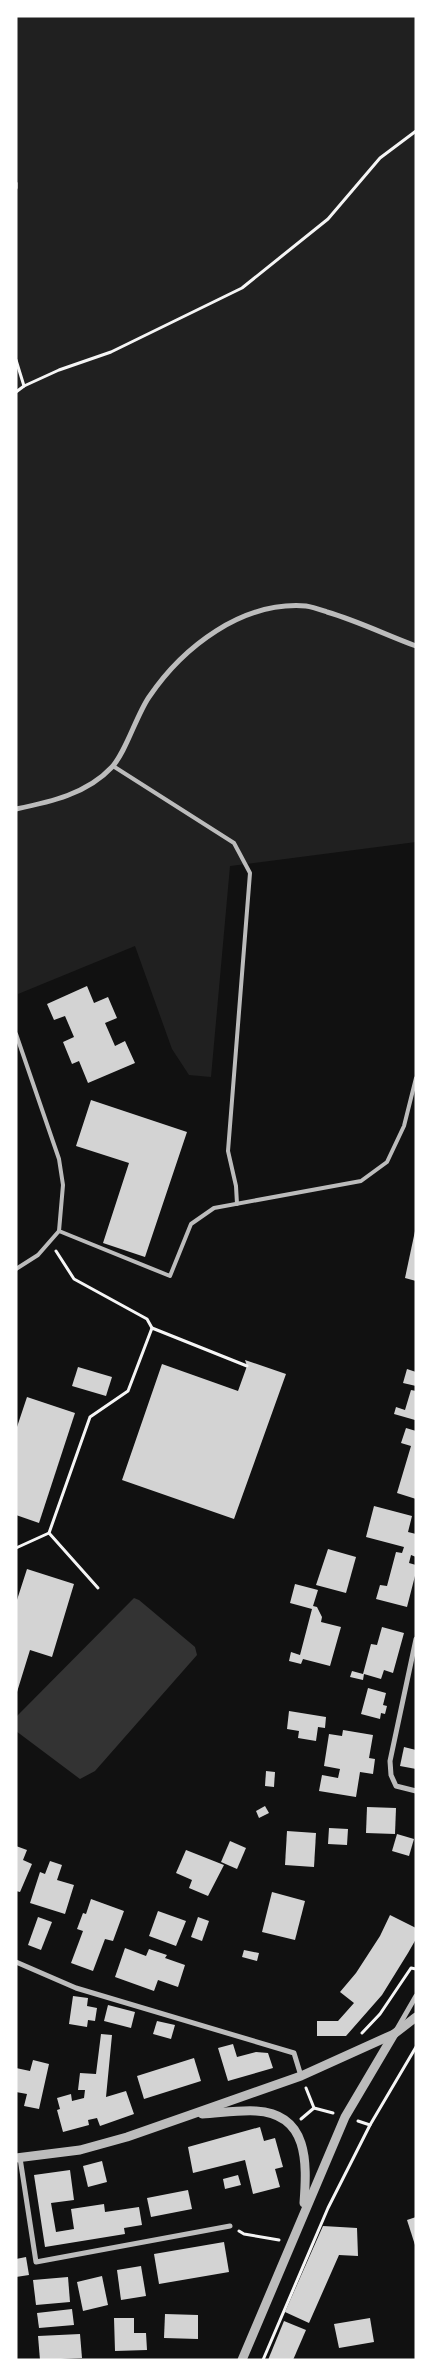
<svg xmlns="http://www.w3.org/2000/svg" width="432" height="2376" font-family="Rubik,sans-serif">
<rect width="100%" height="100%" fill="#111"/>
<polygon fill="#202020" points="16,16 416,16 416,842 230,866 211,1077 189,1075 172,1049 135,946 18,994"/>
<polygon fill="#333" points="134,1598 139,1600 195,1647 197,1655 95,1771 80,1779 16,1731 16,1717"/>
<g fill="#d3d3d3">
<polygon points="87,986 94,1003 108,997 117,1018 105,1023 115,1046 125,1041 135,1063 88,1083 79,1061 72,1064 63,1042 74,1037 65,1016 54,1020 47,1004"/>
<polygon points="91,1100 187,1132 145,1257 103,1243 129,1163 76,1146"/>
<polygon points="415,1231 416,1231 416,1281 405,1278"/>
<polygon points="245,1360 286,1374 234,1519 122,1480 162,1364 238,1391 247,1366"/>
<polygon points="78,1367 112,1377 106,1396 72,1386"/>
<polygon points="407,1369 416,1372 416,1386 403,1383"/>
<polygon points="411,1390 416,1391 415,1420 394,1414 396,1407 405,1410"/>
<polygon points="27,1397 75,1413 39,1523 16,1515 16,1430"/>
<polygon points="406,1428 416,1431 416,1499 397,1493 411,1446 401,1443"/>
<polygon points="374,1506 412,1516 408,1532 416,1534 416,1557 411,1555 409,1563 416,1565 416,1572 407,1607 376,1599 380,1585 387,1586 396,1552 402,1553 404,1547 366,1537"/>
<polygon points="328,1549 356,1557 346,1593 316,1585"/>
<polygon points="27,1569 74,1584 52,1657 30,1650 17,1692 16,1603"/>
<polygon points="295,1584 318,1590 313,1606 317,1607 322,1617 321,1622 341,1627 330,1666 303,1659 301,1664 289,1661 291,1652 300,1655 312,1609 290,1603"/>
<polygon points="382,1627 404,1633 393,1673 384,1670 381,1679 364,1674 363,1680 350,1677 352,1671 363,1674 371,1644 377,1645"/>
<polygon points="368,1688 386,1693 383,1705 387,1706 385,1714 381,1713 380,1719 361,1714"/>
<polygon points="289,1711 326,1717 325,1728 318,1727 316,1741 298,1738 299,1731 287,1729"/>
<polygon points="343,1730 373,1735 369,1758 375,1759 373,1774 360,1772 356,1797 319,1791 322,1775 338,1778 340,1769 324,1766 329,1734 342,1736"/>
<polygon points="404,1747 416,1750 416,1769 400,1766"/>
<polygon points="266,1771 275,1772 274,1787 265,1786"/>
<polygon points="265,1806 269,1813 259,1818 256,1811"/>
<polygon points="367,1807 396,1808 395,1834 366,1833"/>
<polygon points="329,1828 348,1829 347,1845 328,1844"/>
<polygon points="287,1831 316,1833 314,1867 285,1865"/>
<polygon points="397,1834 414,1839 409,1856 392,1851"/>
<polygon points="230,1841 246,1848 237,1869 221,1862"/>
<polygon points="16,1846 27,1850 23,1860 32,1864 20,1892 16,1891"/>
<polygon points="186,1850 224,1865 208,1896 189,1888 192,1880 176,1873"/>
<polygon points="50,1861 62,1865 57,1880 74,1885 65,1914 30,1903 40,1872 45,1874"/>
<polygon points="272,1892 305,1901 295,1940 262,1932"/>
<polygon points="91,1899 124,1911 113,1941 105,1939 93,1971 71,1963 83,1931 77,1929 83,1913 86,1914"/>
<polygon points="158,1911 186,1921 176,1946 149,1936"/>
<polygon points="390,1915 416,1928 416,1939 408,1953 382,1995 346,2036 317,2036 317,2021 338,2021 354,2003 340,1992 356,1973 380,1936"/>
<polygon points="38,1917 52,1922 41,1950 28,1945"/>
<polygon points="198,1917 209,1921 202,1941 191,1937"/>
<polygon points="125,1948 146,1956 149,1949 167,1955 165,1958 185,1965 178,1987 158,1980 154,1991 115,1977"/>
<polygon points="244,1950 259,1953 257,1961 242,1957"/>
<polygon points="73,1996 88,1998 87,2006 97,2008 95,2021 88,2020 87,2027 69,2024"/>
<polygon points="108,2005 135,2012 131,2028 104,2021"/>
<polygon points="157,2021 175,2025 171,2039 153,2034"/>
<polygon points="101,2034 112,2035 106,2097 126,2091 134,2114 100,2126 97,2118 88,2120 89,2125 63,2132 57,2110 60,2109 57,2098 71,2094 72,2101 84,2098 85,2090 78,2090 80,2073 96,2074"/>
<polygon points="233,2044 237,2057 256,2052 268,2053 273,2068 228,2081 218,2048"/>
<polygon points="194,2058 201,2081 144,2099 137,2076"/>
<polygon points="33,2060 49,2064 39,2109 24,2106 27,2094 16,2092 16,2068 30,2071"/>
<polygon points="260,2127 264,2141 275,2138 283,2167 275,2169 280,2187 253,2194 245,2160 193,2173 188,2147"/>
<polygon points="102,2161 107,2182 88,2187 83,2166"/>
<polygon points="70,2170 74,2200 51,2203 56,2232 74,2229 71,2209 104,2204 105,2212 139,2207 142,2225 124,2228 125,2234 45,2247 34,2175"/>
<polygon points="238,2175 241,2185 225,2189 223,2179"/>
<polygon points="188,2190 192,2209 151,2217 147,2198"/>
<polygon points="416,2217 416,2245 415,2245 407,2220"/>
<polygon points="323,2226 357,2228 358,2256 339,2255 309,2323 285,2312"/>
<polygon points="224,2242 229,2272 159,2284 154,2254"/>
<polygon points="26,2257 29,2275 16,2277 16,2259"/>
<polygon points="141,2266 146,2296 121,2300 117,2270"/>
<polygon points="102,2276 108,2305 83,2311 77,2282"/>
<polygon points="68,2277 70,2302 36,2305 33,2280"/>
<polygon points="72,2309 74,2325 39,2328 37,2313"/>
<polygon points="165,2314 198,2315 198,2339 164,2338"/>
<polygon points="114,2318 134,2318 134,2333 146,2333 147,2350 115,2351"/>
<polygon points="370,2318 374,2342 339,2348 334,2324"/>
<polygon points="284,2321 306,2330 293,2360 268,2360"/>
<polygon points="80,2334 82,2358 40,2360 38,2336"/>
</g>
<g fill="none" stroke-linecap="round" stroke-linejoin="round">
<g stroke="#f5f5f5" stroke-width="3">
<polyline points="16,183 16,188"/>
<polyline points="16,360 24,386"/>
<polyline points="16,392 24,386 59,370 111,352 242,288 328,219 380,158 416,131"/>
<polyline points="56,1251 74,1279 147,1319 152,1328"/>
<polyline points="49,1533 98,1588"/>
<polyline points="16,1548 49,1533 90,1417 128,1391 152,1328 247,1366"/>
<polyline points="362,2033 380,2014 411,1968 416,1969"/>
<polyline points="306,2088 314,2108 333,2113"/>
<polyline points="301,2119 314,2108"/>
<polyline points="358,2121 370,2125"/>
<polyline points="239,2231 244,2234 279,2240"/>
<polyline points="263,2360 328,2208 370,2125 416,2047"/>
</g>
<g stroke="#bcbcbc" stroke-width="4">
<polyline points="113,766 234,843 250,873 228,1151 236,1186 237,1204"/>
<polyline points="16,1034 59,1159 63,1185 59,1231 170,1276 191,1224 214,1208 361,1181 387,1162 404,1126 416,1078"/>
<polyline points="16,1269 38,1255 59,1231"/>
</g>
<g stroke="#bcbcbc" stroke-width="5">
<path d="M16,809C50,802 87,794 112,767C126,752 136,716 149,697C183,647 242,601 306,606C313,607 321,610 327,612C358,621 386,635 416,646"/>
<polyline points="416,1639 390,1761 391,1775 396,1786 416,1791"/>
<polyline points="16,1962 76,1988 294,2053 301,2076"/>
<polyline points="397,2029 416,1996"/>
<polyline points="20,2158 36,2262 230,2226"/>
</g>
<g stroke="#bcbcbc" stroke-width="9">
<path d="M202,2114C220,2113 239,2110 256,2111C309,2114 307,2163 304,2203"/>
<polyline points="16,2158 80,2150 127,2137 190,2115 301,2076 394,2034 416,2017"/>
<polyline points="242,2360 345,2117 394,2034"/>
</g>
</g>
<rect width="432" height="2376" fill="none" stroke="#ffffff" stroke-width="35"/>
</svg>
